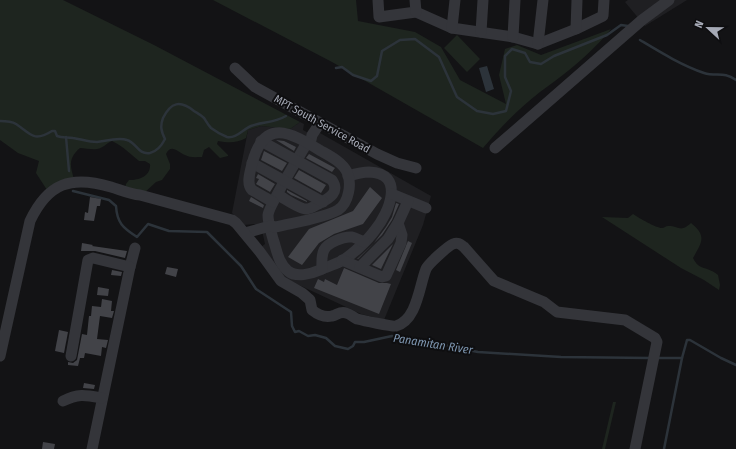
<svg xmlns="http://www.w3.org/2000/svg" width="736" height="449" font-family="'Fira Sans Condensed',sans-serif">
<rect width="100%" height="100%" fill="#131315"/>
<g fill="#1f1f22">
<polygon points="628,0 687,0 645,26 625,2"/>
<polygon points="300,122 304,124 303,130 312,135 320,133 431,196 423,225 384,320 361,314 284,278 261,247 265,244 261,226 254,224 244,225 232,213 248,130 261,126 290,129"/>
</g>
<g fill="#1e251f">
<path d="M0,0H63L154,45L300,122L290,129L261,126L248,130L246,138C237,143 229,143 218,141L217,144L228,155V156L220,158L209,147L204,150L202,157C196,157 190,158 185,155C178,152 171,143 166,154L170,164V169L162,180L156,182L143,194L125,188L126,184L129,180C139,180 151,176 150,164L145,161H139C129,153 124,147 112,141C106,143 104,148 97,149C92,150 85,148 80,148C68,158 70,166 74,179L47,190L36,173L39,161L18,153L0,140Z"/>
<path d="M213,0H356L358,21L415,32L441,47L460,80L506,104L499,75L505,49L517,45L541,55L611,29C596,48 575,66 555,81C550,85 545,88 540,92C519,108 500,128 483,148L332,62Z"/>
<polygon points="457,35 480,59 467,72 444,48"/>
<path d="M633,214C639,218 656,228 662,228C664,228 666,226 668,226C680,226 680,233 691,223C707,236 702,242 693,258C699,271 708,266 718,275L720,285L719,290L704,280L681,268L602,217L628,218Z"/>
<polygon points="613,402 616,402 605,449 602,449"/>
</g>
<polygon fill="#2c333a" points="487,66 494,89 486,92 479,68"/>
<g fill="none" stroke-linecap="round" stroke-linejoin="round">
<g stroke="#2c333a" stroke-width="2.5">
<path d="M640,40C660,52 681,65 704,73C716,77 724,71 736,80"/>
<polyline points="336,68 342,67 353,75 371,81 377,76 382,51 400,40 415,39 439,57 457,97 477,111 493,114 506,111 511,91 505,77 505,56 512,49 525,53 530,62 541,64 554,56 607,35 621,25 628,26"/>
<path d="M0,121C5,121 11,121 16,124C30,133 33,143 52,131H55L57,136C62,138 67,137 73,138C81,139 88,142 97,142C106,141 118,137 127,140C136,142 138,155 150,153C158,151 162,145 165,139C161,131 160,126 163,118C171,102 180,100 194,111C197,113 201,115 204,118C206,121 208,125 211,128C215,131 222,135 227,137C236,139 243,129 251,126C264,121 272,124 286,116"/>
<polyline points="66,137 69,171"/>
<path d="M73,191L109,200L116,206C117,223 123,228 137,237L148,224L169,231L207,232L241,266L256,289L291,312L292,326L295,332L299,331L308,336L315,335L326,338L335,346L348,349L353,346L355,342H364L392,336L434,342L448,346L478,352L561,357L650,358"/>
<polyline points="657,358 682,358 687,340 690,340 721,358 736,365"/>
<polyline points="664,449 682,358"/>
</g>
</g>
<g fill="#424348">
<polygon points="276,140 284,141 296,147 294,151"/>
<polygon points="264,151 287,163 282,171 261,160"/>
<polygon points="309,154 335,168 332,172 306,158"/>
<polygon points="299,170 326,185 321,193 294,178"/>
<polygon points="258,174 275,184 270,192 256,184 259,179 256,178"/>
<polygon points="370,187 382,198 363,224 334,234 319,243 302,265 288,257 309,229 353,211"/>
<polygon points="287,190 307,201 307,202 291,195 287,192"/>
<polygon points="90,197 101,199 100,206 97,206 94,221 84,220 85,212 88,213"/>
<polygon points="251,197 264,205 263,208 249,201"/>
<polygon points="396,203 399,204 392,220 382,235 358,259 357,259 374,243 386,227 392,217"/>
<polygon points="408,241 412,243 400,272 396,270"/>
<polygon points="82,243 93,245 92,246 127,251 125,258 95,251 81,251"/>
<polygon points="393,244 381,269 372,265"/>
<polygon points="167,267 178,269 176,277 165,274"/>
<polygon points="344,268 379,283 387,283 391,284 379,314 314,288 318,279 324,282 325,279 337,285"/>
<polygon points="112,270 122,272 121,276 111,275"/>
<polygon points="98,287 109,289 108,296 97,295"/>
<polygon points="102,299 112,301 111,311 114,311 112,318 100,316 97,339 108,340 106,348 102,347 101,356 85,353 84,358 80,358 78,366 68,365 68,362 73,363 77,360 82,334 87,335 89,316 91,316 92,306 101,307"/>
<polygon points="59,330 68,332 64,353 55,351"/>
<polygon points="84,383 95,385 94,389 83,388"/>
<polygon points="43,442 55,444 54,449 42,449"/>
</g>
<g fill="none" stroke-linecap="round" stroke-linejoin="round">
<g stroke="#34353a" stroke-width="11">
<polyline points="378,0 379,17 416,12 452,28 513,37 538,44 576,29 603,16 604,0"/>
<polyline points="415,0 416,12"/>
<polyline points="452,28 455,0"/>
<polyline points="576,29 577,0"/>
<polyline points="481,32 483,0"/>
<polyline points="513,37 515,0"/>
<polyline points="538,44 543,0"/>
<polyline points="235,68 255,87 377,154 397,163 416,168"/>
<path d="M320,123L312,135L310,144L305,146C299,157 269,205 268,215C268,223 271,231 273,239C277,250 278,263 288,271C296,278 311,274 320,270C327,267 335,264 342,261C353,254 368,240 375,230C389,213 406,173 369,172C362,172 355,174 348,176"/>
<path d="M261,141L332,180C340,192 330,198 320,203C316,205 311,209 306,209C299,209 284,198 278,195"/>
<polyline points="495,148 642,20 669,0"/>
<polyline points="252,163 323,202"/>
<polyline points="392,194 426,208"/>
<path d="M245,233L270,226L276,227C292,223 324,218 338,210C349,203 352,183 347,172C342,162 330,156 321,151C290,132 264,117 252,164C250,172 246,184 252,190L273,202"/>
<polyline points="342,260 382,277 386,276 401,243 402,235 398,223"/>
<polyline points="130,267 135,248"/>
<polyline points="360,267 388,239 398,223 408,201"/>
<path d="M322,269C322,263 321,256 324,250C327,243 344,236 352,237C356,238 360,240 364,242"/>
<path d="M0,356L30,221C48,183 71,175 111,187C121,190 130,194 140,195L232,220L236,223L260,252L281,281L302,293L310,300L312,310C317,314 324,318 332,316C337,315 340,311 346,313C350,314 353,317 357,319C361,320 393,327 396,326C417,320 419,287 426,269C428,264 448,246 453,244C458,242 460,244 464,247L494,281L544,302L557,312L625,320L655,338L657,342L635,449"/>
<polyline points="71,356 88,260 93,258 130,267 92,449"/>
<path d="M63,401C78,393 86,395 102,398"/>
</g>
</g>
<g text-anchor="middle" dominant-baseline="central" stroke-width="4" stroke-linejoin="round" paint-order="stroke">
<g font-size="11" fill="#a5a9b5" stroke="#0e0e10">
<text transform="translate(322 124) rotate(29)">MPT South Service Road</text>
</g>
<g font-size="12" font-style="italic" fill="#7d95af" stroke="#0e0e10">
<text transform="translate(433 344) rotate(9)">Panamitan River</text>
</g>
</g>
<g transform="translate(708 28) rotate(292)" stroke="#0e0e10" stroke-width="3" paint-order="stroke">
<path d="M0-3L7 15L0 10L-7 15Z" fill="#a5a9b5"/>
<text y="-6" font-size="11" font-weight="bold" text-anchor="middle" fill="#a5a9b5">N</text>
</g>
</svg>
